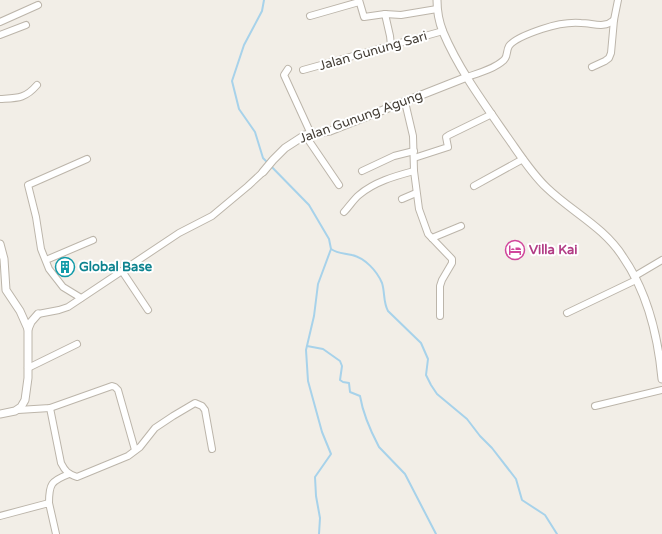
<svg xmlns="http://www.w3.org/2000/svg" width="662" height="534" font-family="'Varela Round',sans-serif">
<rect width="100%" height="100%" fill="#f2eee7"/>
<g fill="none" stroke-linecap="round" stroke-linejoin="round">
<g stroke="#a7d2ea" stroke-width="2">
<polyline points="264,0 262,11 244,45 232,81 239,109 255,132 263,158 309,205 329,239 331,249 318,284 314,316 306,350 308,381 322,432 331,454 315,477 316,496 320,518 319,534"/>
<path d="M331,249C338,254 345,253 352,255C365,258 377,271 382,283C385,292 383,302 388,311L421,343L428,359L426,375L431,385L437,394L467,419L480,436L492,448L516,479L522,500L545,515L557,534"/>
<path d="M307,346L323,349L340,361L342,366L340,380L343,382L349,383L350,392L360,396C363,414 370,430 379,447L405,474L436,534"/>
</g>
<defs>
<g id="minor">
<polyline points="359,0 364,17 385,14 401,15 437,9"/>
<polyline points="385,14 390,36 391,45"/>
<polyline points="310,16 359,2"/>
<polyline points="0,22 38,5"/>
<polyline points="0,35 26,25"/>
<polyline points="592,67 605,61 609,58 611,53 614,20 618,0"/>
<polyline points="288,69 284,75 311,134"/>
<polyline points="303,70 443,31"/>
<path d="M467,77C479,73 494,69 504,60C508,56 506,51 509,46C514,39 533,32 542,29C554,25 569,22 581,23C593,23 604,29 614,20"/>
<path d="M0,99C17,98 25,99 37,85"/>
<polyline points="405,102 413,136 414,171 419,209 428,234 452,259 452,263 442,280 440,286 440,316"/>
<polyline points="305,135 339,185"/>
<polyline points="414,158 448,147 446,137 449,135 492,114"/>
<polyline points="362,171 394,156 414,151"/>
<polyline points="474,186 523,159"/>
<polyline points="402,199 416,193"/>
<path d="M344,212C349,207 353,200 359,195C374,182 395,176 414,171"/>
<polyline points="432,238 461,226"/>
<polyline points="46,260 93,240"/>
<polyline points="122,271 148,310"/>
<polyline points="635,276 662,260"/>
<polyline points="81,298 63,287 49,269 41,249 36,217 28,185 87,159"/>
<polyline points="567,313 636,280"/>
<polyline points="38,314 59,310 68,307 179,233 212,216 248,186 263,172"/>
<polyline points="28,368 77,344"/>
<polyline points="595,406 662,390"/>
<path d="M50,408L61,463C65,471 68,474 77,477L128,456L140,447L155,428L173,416L195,403L202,406L205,410L212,449"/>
<polyline points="18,410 50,408 112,386 115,387 118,390 135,450"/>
<path d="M49,503C49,484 51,481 69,474"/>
<polyline points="0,516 49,503 56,534"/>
</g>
<g id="tertiary">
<path d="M437,0C437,11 439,22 443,32C459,70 485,105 508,138C520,155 532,174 547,188C572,212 604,227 623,257C648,293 658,336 662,379"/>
<polyline points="263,172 273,160 285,148 305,135 330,131 467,77"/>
<polyline points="0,244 4,259 6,290 20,311 28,329 28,378 25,400 21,407 15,411 0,414"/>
<polyline points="28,329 31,322 38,314"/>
</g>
</defs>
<use href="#minor" stroke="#bcb5aa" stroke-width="8"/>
<use href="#tertiary" stroke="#bcb5aa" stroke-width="9"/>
<use href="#minor" stroke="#fff" stroke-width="6"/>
<use href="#tertiary" stroke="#fff" stroke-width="7"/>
</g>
<defs>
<symbol id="hotel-ring" viewBox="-11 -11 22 22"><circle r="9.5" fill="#fff" stroke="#d1479c" stroke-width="1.5"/><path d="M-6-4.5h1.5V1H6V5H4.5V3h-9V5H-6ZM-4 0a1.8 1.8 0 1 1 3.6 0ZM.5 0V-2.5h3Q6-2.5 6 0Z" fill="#d1479c"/></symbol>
<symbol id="building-ring" viewBox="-11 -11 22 22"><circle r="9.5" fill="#fff" stroke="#0f9aa8" stroke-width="1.5"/><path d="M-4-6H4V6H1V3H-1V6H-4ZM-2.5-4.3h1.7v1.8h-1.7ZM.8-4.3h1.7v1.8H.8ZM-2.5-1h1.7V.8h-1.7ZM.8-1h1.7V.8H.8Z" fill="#0f9aa8"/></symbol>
</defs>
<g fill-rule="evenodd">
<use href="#hotel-ring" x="504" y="239" width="22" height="22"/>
<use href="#building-ring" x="54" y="256" width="22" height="22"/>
</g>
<g text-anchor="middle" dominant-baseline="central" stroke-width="4" stroke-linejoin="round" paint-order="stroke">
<g font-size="13" fill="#443e36" stroke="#fff">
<text transform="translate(373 51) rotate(-16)">Jalan Gunung Sari</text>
<text transform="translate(361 117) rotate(-20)">Jalan Gunung Agung</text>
</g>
<g font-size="13" font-weight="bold" fill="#b23c85" stroke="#fff" text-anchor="start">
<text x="529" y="250">Villa Kai</text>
</g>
<g font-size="13" font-weight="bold" fill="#0d838f" stroke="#fff" text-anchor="start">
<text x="79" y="267">Global Base</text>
</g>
</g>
</svg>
